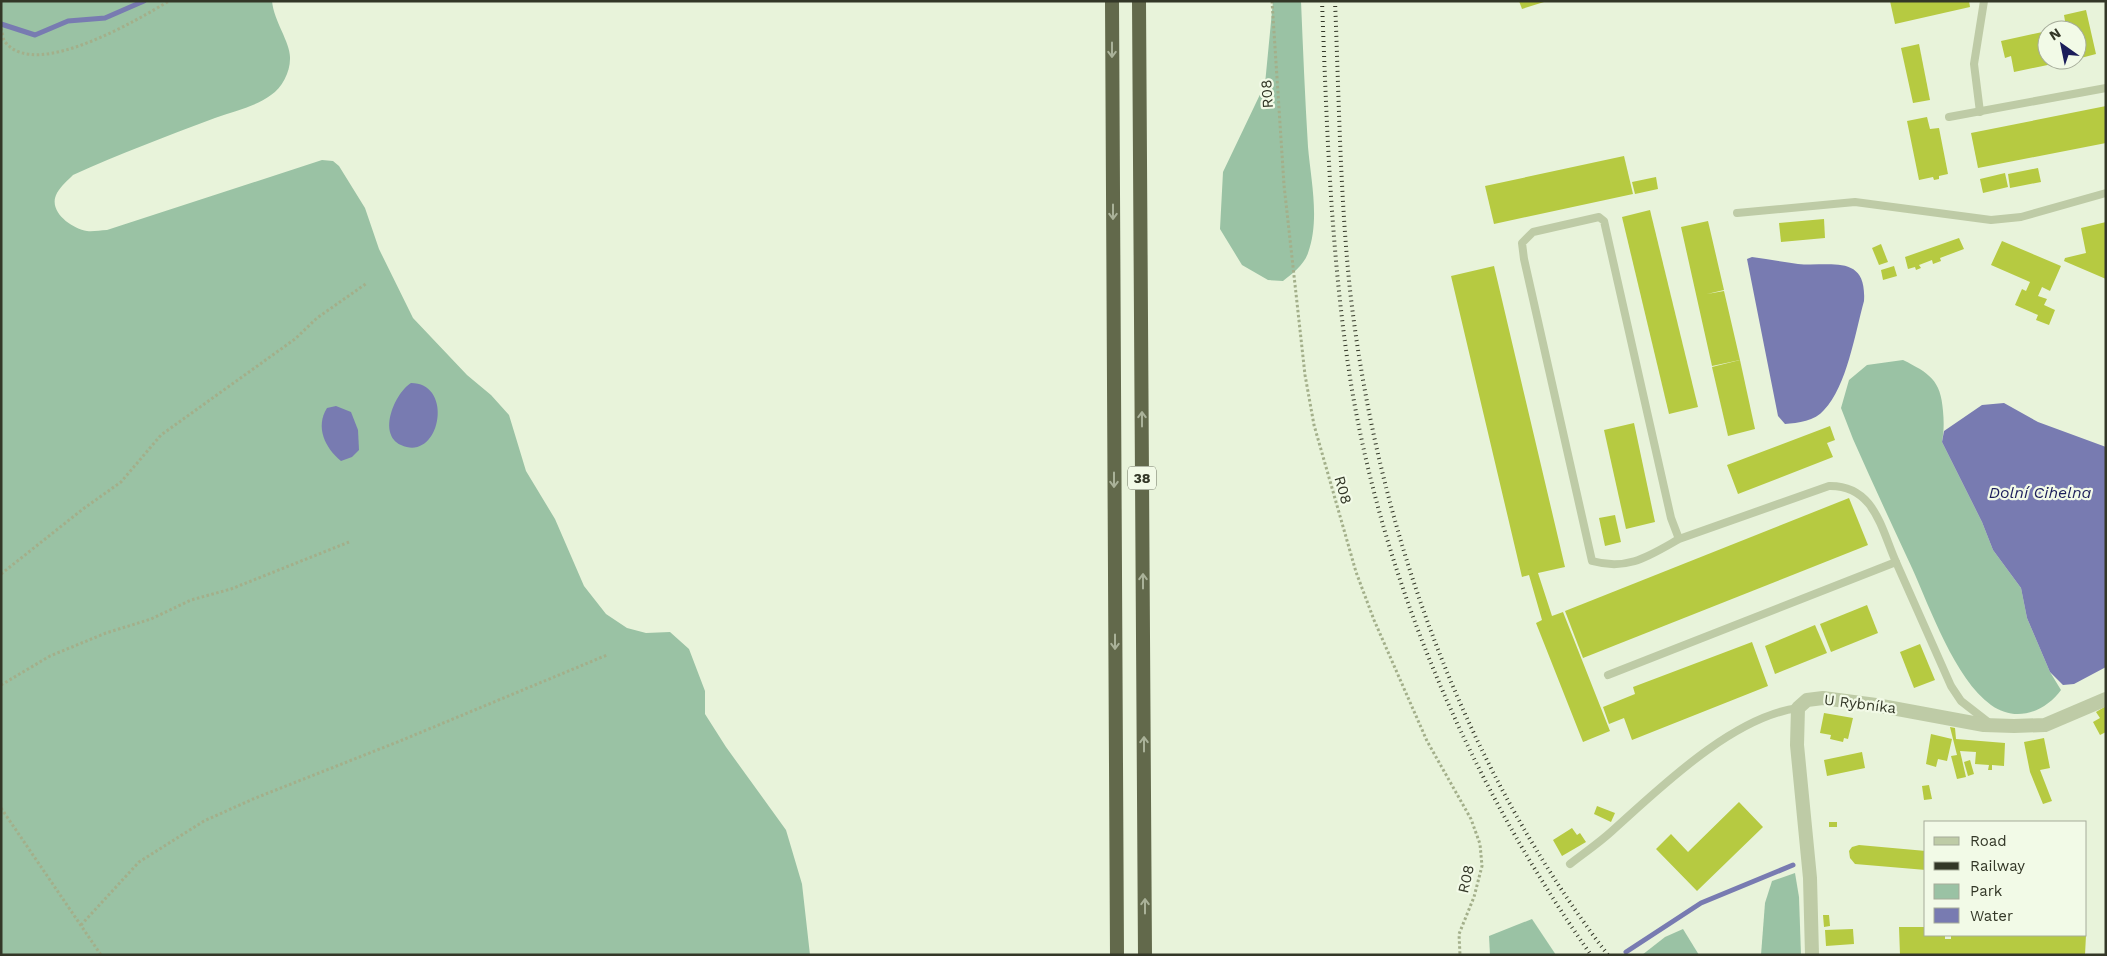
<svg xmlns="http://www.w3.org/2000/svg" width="2107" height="956" font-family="'Work Sans',sans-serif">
<rect width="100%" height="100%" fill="#e8f3da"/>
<g fill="#9ac2a4">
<path d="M1,1H272C274,22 291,43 290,59C290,72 282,88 271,95C255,107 234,111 215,118C167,136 119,154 73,175C68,180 61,186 57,193C47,211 71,228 87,231C93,232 100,230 107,230L322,160L333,161L339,166L365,208L379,249L413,318L467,375L491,395L509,415L526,471L555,519L584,586L606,614L627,628L646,633L670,632L689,649L705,691V714L726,747L786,830L802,884L810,955H1Z"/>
<path d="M1273,1H1301C1303,50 1305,98 1308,147C1311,181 1320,220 1308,253C1304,265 1292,274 1283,281L1268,280L1242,265L1220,229L1223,172L1265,84Z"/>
<path d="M1903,360C1929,373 1941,380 1943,411C1944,422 1944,431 1942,442L1982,522L1993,550L2021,588L2027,618L2050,672L2061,690C2045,712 2016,723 1991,705C1955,679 1930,608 1912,568C1892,525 1872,482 1853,439L1841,408L1849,380L1867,365Z"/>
<polygon points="1795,873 1799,897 1801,955 1761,955 1765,903 1772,881"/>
<polygon points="1532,919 1556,955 1490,955 1489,936"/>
<polygon points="1683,929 1699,955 1642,955 1665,937"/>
</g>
<g fill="#787bb1">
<path d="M1752,257C1767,259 1783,262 1798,264C1830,267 1867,253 1864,301C1855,333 1847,386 1824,410C1815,421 1798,423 1785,424L1778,416L1747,259Z"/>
<path d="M411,383C455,383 440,463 401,445C377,434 395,393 411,383Z"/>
<polygon points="2004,403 2038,422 2106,447 2106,667 2074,684 2063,685 2050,672 2027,618 2021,588 1993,550 1982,522 1942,442 1944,431 1982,405"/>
<path d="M336,406L351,412L358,430L359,450L352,457L341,461C325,448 315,427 327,408Z"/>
</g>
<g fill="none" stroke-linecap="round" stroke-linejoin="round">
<g stroke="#787bb1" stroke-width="5">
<polyline points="1,24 35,35 68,21 105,18 144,1"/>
<polyline points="1626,952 1701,903 1793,865"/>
</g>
</g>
<g fill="#b6ca41">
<polygon points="1519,1 1544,1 1544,2 1522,9"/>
<polygon points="1890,1 1969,1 1970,7 1895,24"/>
<polygon points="2086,10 2096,54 2077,59 2077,30 2054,29 2066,27 2064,15"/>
<polygon points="2047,31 2047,60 2067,61 2014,72 2011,56 2005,58 2001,41"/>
<polygon points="1919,44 1930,100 1913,103 1901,48"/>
<polygon points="2106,106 2106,143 1978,168 1971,133"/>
<polygon points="1927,117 1930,129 1939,128 1948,174 1939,176 1939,179 1934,180 1933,177 1919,180 1907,121"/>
<polygon points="1624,156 1633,194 1494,224 1485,186"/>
<polygon points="2038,168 2041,182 2010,188 2008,174"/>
<polygon points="2005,173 2008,187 1983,193 1980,179"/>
<polygon points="1656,177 1658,189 1635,194 1632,182"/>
<polygon points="1650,210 1698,407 1669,414 1622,217"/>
<polygon points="1824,219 1825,238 1781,242 1779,223"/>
<polygon points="1708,221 1724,290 1707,294 1724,291 1740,360 1712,366 1681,227"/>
<polygon points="2106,222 2106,279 2064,261 2065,258 2086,253 2081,228"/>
<polygon points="1959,238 1964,249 1940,258 1941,261 1933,264 1932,260 1919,265 1921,268 1916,270 1915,267 1908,269 1905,257"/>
<polygon points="2002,241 2061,266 2050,291 2042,287 2038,296 2047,299 2044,305 2055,310 2049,325 2036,320 2038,315 2015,305 2022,289 2026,291 2030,282 1991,265"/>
<polygon points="1881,244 1888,262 1879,265 1872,248"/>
<polygon points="1494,266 1565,567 1538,573 1552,616 1563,612 1610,731 1583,742 1536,623 1542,620 1529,575 1522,577 1451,276"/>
<polygon points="1894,266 1897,276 1883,280 1881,270"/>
<polygon points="1740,360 1755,429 1728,436 1712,367"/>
<polygon points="1634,423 1655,522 1626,529 1604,430"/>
<polygon points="1830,426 1835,440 1827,443 1833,457 1738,494 1727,465"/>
<polygon points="1849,498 1868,545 1583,658 1565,611"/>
<polygon points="1615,515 1621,542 1605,546 1599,518"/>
<polygon points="1867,605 1878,633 1831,652 1820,624"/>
<polygon points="1815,625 1827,653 1775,674 1765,646"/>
<polygon points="1752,642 1768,686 1632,740 1624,718 1609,724 1603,707 1635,694 1633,687"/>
<polygon points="1920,644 1935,680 1914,688 1900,652"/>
<polygon points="2106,706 2106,732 2100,735 2093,722 2100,718 2096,712"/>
<polygon points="1824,713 1853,718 1848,739 1844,738 1843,742 1830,739 1831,735 1820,733"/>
<polygon points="1950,727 1955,728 1956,739 2005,743 2004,766 1992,765 1992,770 1988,770 1989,765 1975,764 1976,752 1960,751 1966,777 1957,779 1951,756 1957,755"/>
<polygon points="1931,734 1952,739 1947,761 1938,759 1936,767 1926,764"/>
<polygon points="2044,738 2050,768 2040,770 2052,801 2043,804 2030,772 2024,742"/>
<polygon points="1862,752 1865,768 1827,776 1824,760"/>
<polygon points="1970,760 1974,774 1968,776 1964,762"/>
<polygon points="1929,785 1932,799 1924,800 1922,786"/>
<polygon points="1739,802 1763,827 1697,891 1656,849 1671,834 1688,852"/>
<polygon points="1597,806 1615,813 1611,822 1594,814"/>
<rect x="1829" y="822" width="8" height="5"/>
<polygon points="1572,828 1577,835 1580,833 1586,842 1562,856 1553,840"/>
<polygon points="1859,845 1926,851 1926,870 1855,864 1850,858 1849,851 1852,847"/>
<polygon points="1823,915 1829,915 1830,926 1824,927"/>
<polygon points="1899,927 1926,927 1926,935 1945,935 1945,939 1951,939 1951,935 2086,935 2085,955 1900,955"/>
<polygon points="1853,929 1854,944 1826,946 1825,930"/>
</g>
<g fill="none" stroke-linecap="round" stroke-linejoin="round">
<g stroke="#a3af8a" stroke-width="3" stroke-dasharray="2.5 2.5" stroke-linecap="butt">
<polyline points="1272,1 1284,185 1305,375 1314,425 1356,572 1374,620 1427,741 1471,819 1480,844 1482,866 1474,897 1459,934 1460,955"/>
<path d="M1,28C3,33 2,39 6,43C37,80 139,19 169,1"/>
<polyline points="1,574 83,509 121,482 161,435 295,339 317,318 367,283"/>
<polyline points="1,685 50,656 106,633 151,619 191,600 231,589 349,542"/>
<polyline points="1,808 101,955"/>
<polyline points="81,925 139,862 204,821 253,799 400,741 607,655"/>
</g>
<g stroke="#becba6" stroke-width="8">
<polyline points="1980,112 1974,64 1984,1"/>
<polyline points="1949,117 2106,88"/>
<polyline points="1737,213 1855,202 1991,220 2021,217 2106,193"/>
<path d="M1679,539C1649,556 1628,571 1592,561L1524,259L1522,243L1533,232L1599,217L1604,221L1671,518L1679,539L1829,486C1874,485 1881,528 1896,562"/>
<polyline points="1608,675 1896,562 1951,686 1961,701 1988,722"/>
<path d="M1570,864C1584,853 1599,843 1612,831C1660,788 1732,717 1798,708"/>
</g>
<polyline stroke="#becba6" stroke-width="14" points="1812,955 1810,878 1797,745 1798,708 1807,700 1823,698 1876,705 1984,725 2014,726 2045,725 2106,699"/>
<g stroke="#62694b" stroke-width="14">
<polyline points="1112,1 1117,955"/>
<polyline points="1139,1 1145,955"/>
</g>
<g stroke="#333727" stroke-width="4" stroke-dasharray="1 4" stroke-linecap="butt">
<path d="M1322,1C1327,131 1331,261 1352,390C1387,593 1473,787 1591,955"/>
<path d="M1335,1C1339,97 1340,195 1350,290C1377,528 1462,764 1608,955"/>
</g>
</g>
<defs><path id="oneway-shaft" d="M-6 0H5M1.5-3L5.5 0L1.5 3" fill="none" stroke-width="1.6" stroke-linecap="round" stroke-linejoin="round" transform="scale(1.25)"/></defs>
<g stroke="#aab299">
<use href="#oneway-shaft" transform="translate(1112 50) rotate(90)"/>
<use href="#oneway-shaft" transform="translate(1113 212) rotate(90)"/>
<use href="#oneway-shaft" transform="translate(1142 419) rotate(-90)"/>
<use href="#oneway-shaft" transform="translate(1114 480) rotate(90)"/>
<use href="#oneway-shaft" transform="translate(1143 581) rotate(-90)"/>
<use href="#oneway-shaft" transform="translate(1115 642) rotate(90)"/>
<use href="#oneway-shaft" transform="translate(1144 744) rotate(-90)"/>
<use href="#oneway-shaft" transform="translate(1145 906) rotate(-90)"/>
</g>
<g text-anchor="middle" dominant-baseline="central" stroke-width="4.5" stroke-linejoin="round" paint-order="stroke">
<rect fill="#f2fae7" stroke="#6c7261" stroke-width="1" x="1128" y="466.5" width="28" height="23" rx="4"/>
<g font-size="14" font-weight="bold" fill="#333727">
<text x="1142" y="478">38</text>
</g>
<g font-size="15" fill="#333727" stroke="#f2fae7">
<text transform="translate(1267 94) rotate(-94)">R08</text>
<text transform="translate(1343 490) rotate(74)">R08</text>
<text transform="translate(1860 704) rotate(7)">U Rybníka</text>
<text transform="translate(1466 879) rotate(-77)">R08</text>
</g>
<g font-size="16" font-style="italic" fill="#1b1d5a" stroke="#f2fae7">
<text x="2040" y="492">Dolní Cihelna</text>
</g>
</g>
<rect width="2107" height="956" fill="none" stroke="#333727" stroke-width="5"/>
<rect x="1924" y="821" width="162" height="115" fill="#f2fae7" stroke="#a6ac9a"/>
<rect x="1934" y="837" width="25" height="8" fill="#becba6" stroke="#a6ac9a"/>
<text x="1970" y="846" font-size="15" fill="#333727">Road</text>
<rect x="1934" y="862" width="25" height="8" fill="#333727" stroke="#a6ac9a"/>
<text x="1970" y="871" font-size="15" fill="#333727">Railway</text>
<rect x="1934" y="884" width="25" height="15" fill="#9ac2a4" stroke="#a6ac9a"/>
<text x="1970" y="896" font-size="15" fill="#333727">Park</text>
<rect x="1934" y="908" width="25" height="15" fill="#787bb1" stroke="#a6ac9a"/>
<text x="1970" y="921" font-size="15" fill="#333727">Water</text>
<g transform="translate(2062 45) rotate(327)"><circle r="24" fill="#f2fae7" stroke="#a6ac9a"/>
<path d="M0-4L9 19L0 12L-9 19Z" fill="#1b1d5a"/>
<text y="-8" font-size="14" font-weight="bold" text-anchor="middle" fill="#333727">N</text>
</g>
</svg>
